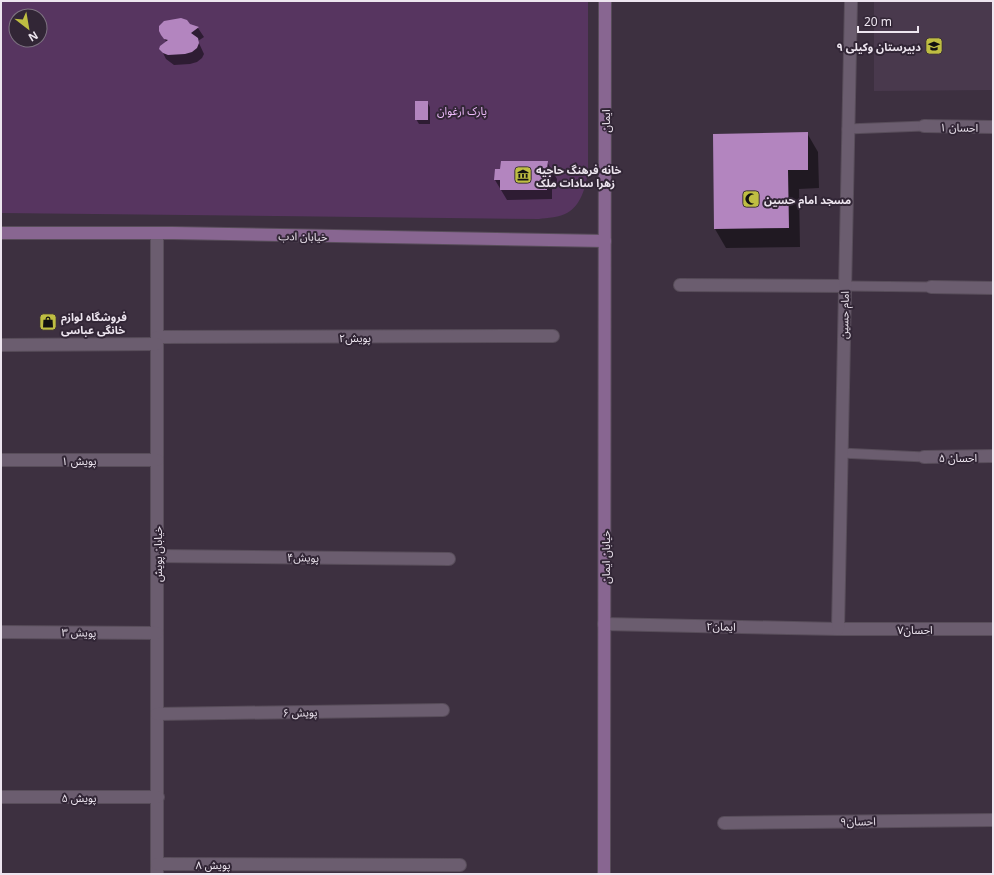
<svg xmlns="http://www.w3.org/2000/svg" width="994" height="875" font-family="'Noto Sans','Noto Sans Arabic',sans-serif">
<rect width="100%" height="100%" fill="#3d3040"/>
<polygon fill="#49394d" points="874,1 993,1 993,90 874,91"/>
<path fill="#573560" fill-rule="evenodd" d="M1,1H588V173C585,189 581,205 567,213C561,217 546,218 539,219L1,213ZM16,16H40V40H16Z"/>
<g fill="#0007">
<polygon points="190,25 198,28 204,37 198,41 204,54 202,58 197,62 190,64 174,65 166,59 161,49 167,43 160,31"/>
<polygon points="427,102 430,107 430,124 419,124 416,119"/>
<polygon points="807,133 818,152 819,188 799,189 800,247 726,248 715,229 714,135"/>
<polygon points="547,162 557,179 556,189 552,189 552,199 507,200 495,180"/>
</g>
<g fill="#b385bf">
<polygon points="181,18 187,20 190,24 199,27 191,33 198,38 199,43 197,48 192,52 185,54 168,55 163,53 159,49 160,46 168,40 164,39 161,35 159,31 159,26 164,21"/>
<rect x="415" y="101" width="13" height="19"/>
<polygon points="808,132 808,170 788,170 789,228 714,229 713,134"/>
<polygon points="501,161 548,161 547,169 551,169 551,180 547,180 547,190 500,190 500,180 494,180 495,169 500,169"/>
</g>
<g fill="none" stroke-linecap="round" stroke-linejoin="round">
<defs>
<g id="lane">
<polyline points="847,129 924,126"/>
<polyline points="844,286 931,287"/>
<polyline points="841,453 924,457"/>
</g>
<g id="street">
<polyline points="924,126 993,127"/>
<polyline points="157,233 157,874"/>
<polyline points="680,285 844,286"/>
<polyline points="931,287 993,288"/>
<polyline points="157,337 553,336"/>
<polyline points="1,345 157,344"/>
<polyline points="924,457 993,456"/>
<polyline points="1,460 157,460"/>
<polyline points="157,556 449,559"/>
<polyline points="604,624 838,629 993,629"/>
<polyline points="838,629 851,1"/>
<polyline points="1,632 157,633"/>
<polyline points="157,714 443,710"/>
<polyline points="1,797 158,797"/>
<polyline points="724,823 993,820"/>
<polyline points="157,864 460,865"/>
</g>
<g id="secondary">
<polyline points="1,233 173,233 605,241"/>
<polyline points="604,874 605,1"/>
</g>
</defs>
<use href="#lane" stroke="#584d5a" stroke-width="11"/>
<use href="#street" stroke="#584d5a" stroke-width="14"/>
<use href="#secondary" stroke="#584d5a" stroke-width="14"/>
<use href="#lane" stroke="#6b5d6f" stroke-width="9"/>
<use href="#street" stroke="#6b5d6f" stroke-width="12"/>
<use href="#secondary" stroke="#886691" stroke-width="12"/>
</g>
<defs>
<symbol id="school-square" viewBox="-11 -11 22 22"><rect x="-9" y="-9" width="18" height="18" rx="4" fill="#bfbe42" stroke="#322636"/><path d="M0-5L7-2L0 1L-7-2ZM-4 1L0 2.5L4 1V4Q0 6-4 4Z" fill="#111"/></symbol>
<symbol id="museum-square" viewBox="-11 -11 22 22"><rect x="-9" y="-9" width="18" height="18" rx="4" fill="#bfbe42" stroke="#322636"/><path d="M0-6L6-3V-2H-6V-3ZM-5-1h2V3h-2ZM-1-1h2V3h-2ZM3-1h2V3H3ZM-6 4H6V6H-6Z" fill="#111"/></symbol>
<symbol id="mosque-square" viewBox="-11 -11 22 22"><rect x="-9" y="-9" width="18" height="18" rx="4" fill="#bfbe42" stroke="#322636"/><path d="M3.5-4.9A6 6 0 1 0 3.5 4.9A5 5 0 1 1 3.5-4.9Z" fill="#111"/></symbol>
<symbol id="shop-square" viewBox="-11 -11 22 22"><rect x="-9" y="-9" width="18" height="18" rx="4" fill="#bfbe42" stroke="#322636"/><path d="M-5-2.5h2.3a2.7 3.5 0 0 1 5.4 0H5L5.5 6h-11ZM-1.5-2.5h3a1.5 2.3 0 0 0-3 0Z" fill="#111"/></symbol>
</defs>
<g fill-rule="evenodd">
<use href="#school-square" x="924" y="36" width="20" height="20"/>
<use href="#museum-square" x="513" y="165" width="20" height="20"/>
<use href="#mosque-square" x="741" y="189" width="20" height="20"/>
<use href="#shop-square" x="38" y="312" width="20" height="20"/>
</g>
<g text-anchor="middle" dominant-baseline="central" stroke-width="4" stroke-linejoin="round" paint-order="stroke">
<g font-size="11" font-weight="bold" fill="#ede5ef" stroke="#322636" text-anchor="start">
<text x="921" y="46" text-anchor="end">دبیرستان وکیلی ۹</text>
<text x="536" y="169">خانه فرهنگ حاجیه<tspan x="536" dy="13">زهرا سادات ملک</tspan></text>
<text x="764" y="199">مسجد امام حسین</text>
<text x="61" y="316">فروشگاه لوازم<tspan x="61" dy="13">خانگی عباسی</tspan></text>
</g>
<g font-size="11" fill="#f2beff" stroke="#322636">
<text x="462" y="110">پارک ارغوان</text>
</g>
<g font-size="11" fill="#ede5ef" stroke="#322636">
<text transform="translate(605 121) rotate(-90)">ایمان</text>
<text transform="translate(959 127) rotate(1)">احسان ۱</text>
<text transform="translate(303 236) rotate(1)">خیابان ادب</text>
<text transform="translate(844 315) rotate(-89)">امام حسین</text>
<text x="355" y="337">پویش۲</text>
<text x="958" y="457">احسان ۵</text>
<text x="79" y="460">پویش ۱</text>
<text transform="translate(157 554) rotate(-90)">خیابان پویش</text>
<text transform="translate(303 557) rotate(1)">پویش۴</text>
<text transform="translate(605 557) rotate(-90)">خیابان ایمان</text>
<text transform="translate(721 626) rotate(1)">ایمان۲</text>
<text x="915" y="629">احسان۷</text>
<text transform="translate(79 632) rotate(1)">پویش ۳</text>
<text transform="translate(300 712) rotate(-1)">پویش ۶</text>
<text x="79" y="797">پویش ۵</text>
<text transform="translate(858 821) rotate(-1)">احسان۹</text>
<text x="213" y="864">پویش ۸</text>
</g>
</g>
<rect width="994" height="875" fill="none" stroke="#ede5ef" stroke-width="4"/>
<g transform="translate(28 28) rotate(149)"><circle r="19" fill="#322636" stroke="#7d7280"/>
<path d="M0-3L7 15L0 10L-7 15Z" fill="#bfbe42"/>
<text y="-6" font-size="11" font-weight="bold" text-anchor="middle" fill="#ede5ef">N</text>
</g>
<path d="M858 26v6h60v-6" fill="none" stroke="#ede5ef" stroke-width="2"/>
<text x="864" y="26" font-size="12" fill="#ede5ef" stroke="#322636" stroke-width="3" paint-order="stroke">20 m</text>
</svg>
